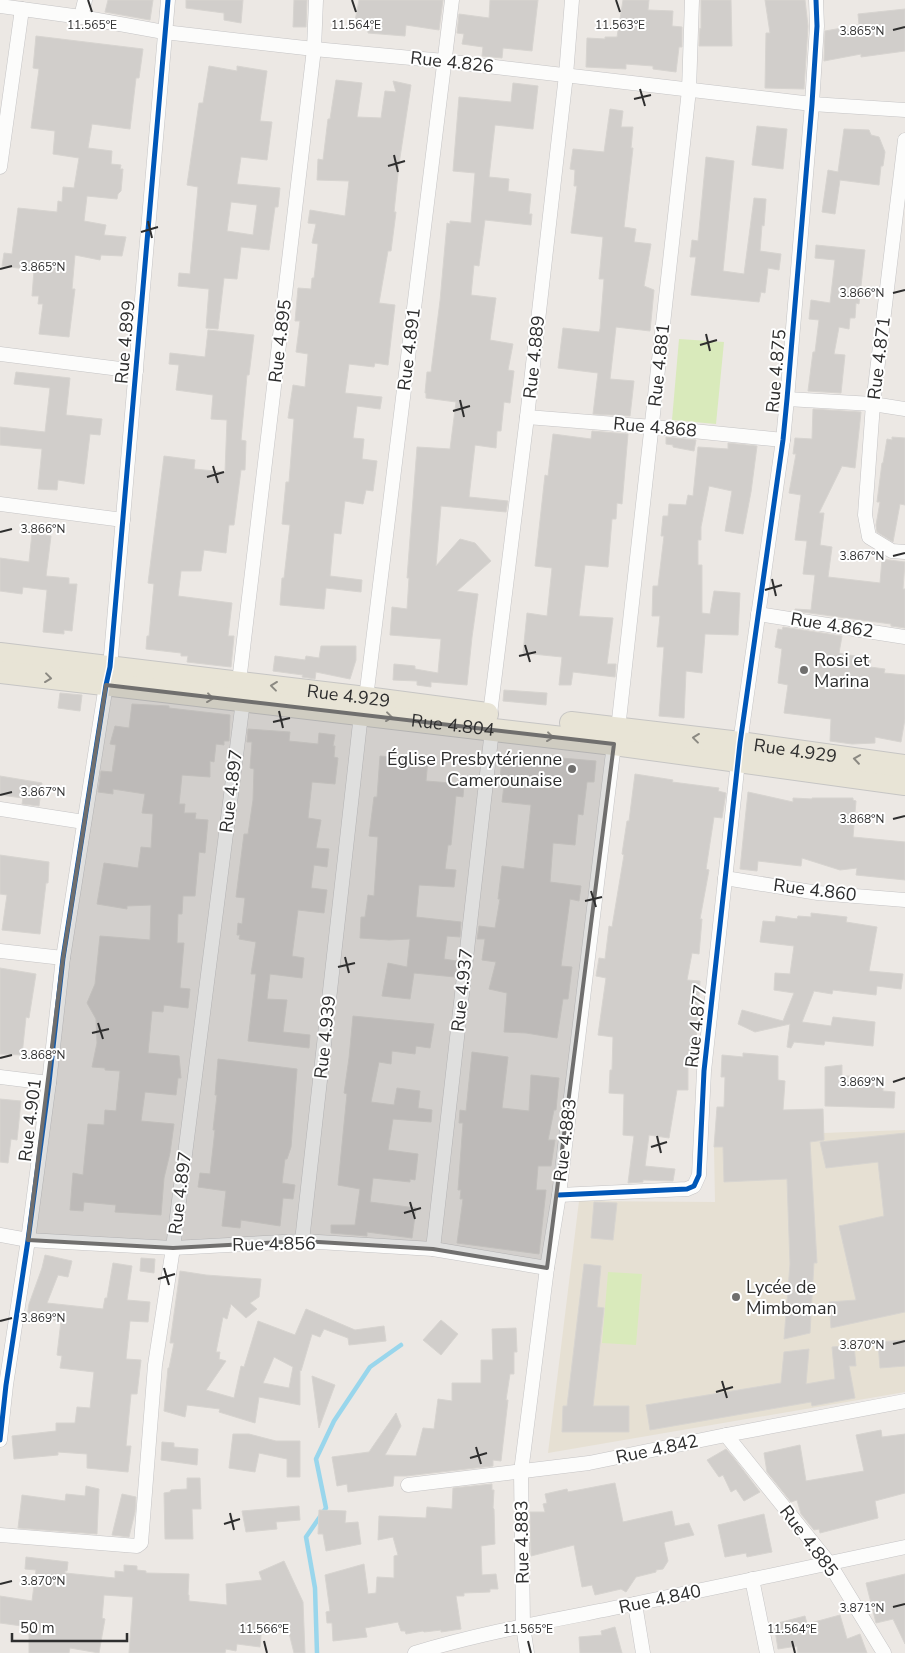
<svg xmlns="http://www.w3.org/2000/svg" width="905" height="1653" font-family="'Nunito Sans',sans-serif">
<rect width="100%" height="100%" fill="#ece8e4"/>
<polygon fill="#e6e0d3" points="905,1130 905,1392 548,1453 579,1201 715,1202 714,1147 739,1146 739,1136"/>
<g fill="#d9eabb">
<polygon points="679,339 724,342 716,424 672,420"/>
<polygon points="608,1272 642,1274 636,1345 602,1343"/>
</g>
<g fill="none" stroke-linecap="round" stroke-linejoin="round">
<polyline stroke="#99d6ec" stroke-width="4.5" points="317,1653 315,1588 306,1537 326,1508 316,1459 334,1421 370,1367 401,1345"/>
</g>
<g fill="#d1cecb" stroke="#d7d4d0" fill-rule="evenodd">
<polygon points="108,0 153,0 150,20 105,12"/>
<polygon points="186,0 243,0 241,23 224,20 224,13 186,8"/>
<polygon points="294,0 307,0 306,27 293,27"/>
<polygon points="359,0 443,0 439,30 406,25 405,36 368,33 368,29 354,26"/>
<polygon points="490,0 538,0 532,51 503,48 502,58 482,56 483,47 462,44 464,34 457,33 459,14 489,18"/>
<polygon points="623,0 649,0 648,10 673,11 672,26 682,27 682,47 679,47 676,72 653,69 653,66 626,64 626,69 586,67 587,38 605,39 605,37 617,37"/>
<polygon points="701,0 731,0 732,46 699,46 700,28 701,29"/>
<polygon points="765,0 805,0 808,26 804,89 765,88 766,33 770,33"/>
<polygon points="905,9 905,51 861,57 861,54 824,61 825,31 859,25 858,14"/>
<polygon points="36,36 143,49 139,78 136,78 130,129 92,124 88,148 112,151 111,164 121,165 120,169 123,169 121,191 118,194 117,199 87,196 84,221 106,225 104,235 126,237 122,256 101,255 100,260 75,255 72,289 75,289 69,337 39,334 43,304 38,304 39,296 32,296 34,270 2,266 4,253 12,254 18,208 57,212 58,201 62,202 63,187 74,188 79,158 53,154 55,131 31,128 39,69 33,68"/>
<path d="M209,66L237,71V66L267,71L260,121L272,122L267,160L241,157L237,184L280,188L278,207H275L269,250L241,247L237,279L224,278L218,329L206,328L209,289L178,286L179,273L190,274L198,187L187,185L199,103H203ZM231,202L257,205L253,235L227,231Z"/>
<polygon points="336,80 362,83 357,117 381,118 385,91 396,92 393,81 411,85 399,164 394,212 396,212 391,251 388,251 379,303 395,305 388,365 375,363 374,367 349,364 345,393 382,397 380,409 357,406 353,438 364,439 362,459 377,461 373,491 366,490 363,504 345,501 341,534 334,533 330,576 362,580 361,592 326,588 324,609 280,605 282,578 284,578 290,525 282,524 286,482 289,482 294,419 288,418 293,385 305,387 308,354 296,352 300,321 295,321 298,288 311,289 312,278 314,278 318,244 312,243 316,224 308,223 310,210 345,216 349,181 317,180 318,159 323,160 328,119 330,119"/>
<polygon points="513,83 538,86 533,129 495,125 489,177 509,179 508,191 531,194 529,214 532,214 531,225 485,220 479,266 474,265 471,295 496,298 490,340 513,344 508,370 514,371 510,403 504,402 501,431 497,431 496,448 475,445 469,497 508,501 506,512 441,506 436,566 460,539 475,543 491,561 457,591 478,594 472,637 467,685 431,682 431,687 417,685 417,681 393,680 394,664 415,666 415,669 438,673 441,639 390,635 392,607 407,609 409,578 407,578 417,447 450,449 456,402 426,398 426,393 425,393 427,372 431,372 440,301 447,223 450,224 450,221 471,223 475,173 453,171 459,97 511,102"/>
<polygon points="610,109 623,111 621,127 633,127 631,148 633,148 624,227 636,229 634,242 651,244 644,286 654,290 650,331 616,327 610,379 634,381 630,416 593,414 598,373 558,368 563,328 599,332 600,329 604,279 599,279 603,237 571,233 577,186 574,186 575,170 570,169 573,149 604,152"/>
<polygon points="757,126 787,129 783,169 752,165"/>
<polygon points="844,129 869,130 871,135 879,137 885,152 883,166 881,166 879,185 840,180 835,214 822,212 828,170 838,172"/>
<polygon points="706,157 734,161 723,271 744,274 754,198 766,199 764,226 762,225 760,251 781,254 779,270 768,268 765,293 761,292 759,302 691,295 696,257 690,257 692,240 698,241"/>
<polygon points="816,245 865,250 859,304 856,303 855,318 850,318 849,329 839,327 834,354 845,355 841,393 808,391 813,352 815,352 819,320 809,319 811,300 830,303 835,260 815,258"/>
<polygon points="208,330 254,335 249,375 247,375 241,440 246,441 245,470 241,470 234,525 229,525 226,553 204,550 201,571 181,571 178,596 232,603 228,636 234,636 231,667 187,662 188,656 181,656 181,653 146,649 147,636 149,636 154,584 148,583 164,456 195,460 194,469 225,472 227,420 211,419 213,395 176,390 179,365 169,364 170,353 205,357"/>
<polygon points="16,372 70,378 66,415 102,419 100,435 90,434 84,484 58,480 57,490 38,489 42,449 0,445 0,427 45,432 50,388 14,384"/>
<polygon points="813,409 861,412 855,468 842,466 819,513 824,513 820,545 832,547 828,577 880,583 882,559 905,562 903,589 905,589 905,628 891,626 891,624 795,611 795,609 811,610 815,575 803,574 807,541 795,540 801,495 789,493 796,454 793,454 795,438 812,439"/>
<polygon points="592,431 628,434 622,504 617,503 616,519 612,519 608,567 585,565 579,616 613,618 607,664 616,664 615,677 573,672 571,685 559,685 562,657 523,653 527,613 547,616 552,568 535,566 545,475 548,476 553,434 591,439"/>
<polygon points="666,437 696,440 694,451 673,447 673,445 666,444"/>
<polygon points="892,437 905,438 905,505 900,504 893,542 877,532 876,525 880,502 877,502 882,463 883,463 887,439 892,440"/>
<polygon points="728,443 757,446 751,492 743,534 725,531 732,491 709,486 701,527 701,540 698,540 698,565 702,565 702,613 710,614 714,591 740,593 738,635 705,634 702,673 686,671 684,718 659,716 664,647 657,647 660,616 652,616 653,586 658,586 664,536 661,536 663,516 668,516 669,504 686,505 688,495 693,496 698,447 728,449"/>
<polygon points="32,533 51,536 46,576 69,578 69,584 77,584 72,631 64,630 64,634 43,632 47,590 23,587 22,594 0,591 0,558 29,562"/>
<polygon points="783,627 842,636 839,653 871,659 870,667 885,669 884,673 905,675 905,719 901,742 875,737 875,743 852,744 830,741 831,719 784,713 788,685 778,683 782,649 775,647 778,629 782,630"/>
<polygon points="321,646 356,646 356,660 350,679 316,672 315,679 302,677 303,675 273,671 275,656 305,660 306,656 319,658"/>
<polygon points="504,690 547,693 546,705 503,701"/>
<polygon points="60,693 82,695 80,711 58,708"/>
<polygon points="132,704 169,706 169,708 230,715 229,741 224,741 224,745 216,744 214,762 210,761 210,777 182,775 179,804 185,804 184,813 196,813 195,819 208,820 205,853 199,852 195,896 183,896 182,914 178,914 177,943 184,943 180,988 190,989 188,1008 164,1005 163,1012 152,1011 148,1053 179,1056 181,1078 178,1078 176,1095 145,1092 141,1121 174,1124 170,1153 164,1178 161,1215 115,1212 116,1205 84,1202 83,1211 70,1210 73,1173 83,1175 88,1124 104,1125 105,1110 116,1111 120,1071 105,1070 105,1068 92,1067 97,1043 96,1019 87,1003 95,984 100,936 150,940 151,905 127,906 127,909 97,904 104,863 138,868 141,847 151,848 153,814 142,813 145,794 113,789 113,794 98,792 101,771 112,772 116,745 110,744 115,726 129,728"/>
<polygon points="248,729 290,732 289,741 318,744 319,733 335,735 333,746 335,746 334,757 338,758 335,784 312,782 308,818 321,820 316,848 329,849 327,867 314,865 311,888 327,890 324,913 298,910 292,956 304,958 302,978 270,974 267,999 287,1000 283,1032 310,1035 309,1048 248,1041 256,974 251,974 256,942 239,939 240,935 237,935 238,923 242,924 245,898 236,897 244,834 248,834 253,800 254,769 250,768 252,742 247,742"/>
<polygon points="380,756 428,760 426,781 464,784 463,797 456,796 451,845 448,845 445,869 456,870 454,887 419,885 416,917 461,922 460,937 447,936 444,959 457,961 455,977 414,973 410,999 382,996 388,963 407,967 410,939 389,940 360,938 361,917 365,917 368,895 374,896 378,837 369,836 374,797 377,797"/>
<polygon points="550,757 596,761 594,782 587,782 583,815 578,814 575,845 553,843 550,882 581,886 579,901 570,899 561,966 572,967 568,999 563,999 557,1038 526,1033 504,1032 507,993 489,989 496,962 482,960 485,939 477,939 479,926 495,928 500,899 498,899 502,866 524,869 531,805 502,802 504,785 499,785 502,761 549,766"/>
<polygon points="635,774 673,780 672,782 719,788 718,791 726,793 722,818 714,817 706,869 709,870 700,919 702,919 699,954 692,953 687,980 700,981 696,1042 694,1042 692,1067 688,1066 688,1090 677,1090 669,1138 649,1135 645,1166 675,1169 673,1181 643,1180 643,1182 628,1183 634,1136 623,1135 624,1094 609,1093 610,1070 612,1070 613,1037 598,1035 606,978 596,976 599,958 605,959 609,926 612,927 624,855 622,854 627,821 629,821"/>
<polygon points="0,776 42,783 39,806 22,804 23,798 0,795"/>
<polygon points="748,792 793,802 793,798 812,799 812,798 853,798 853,800 856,801 853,837 905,842 905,880 856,875 857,868 840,870 802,858 801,866 758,861 757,871 740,869"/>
<polygon points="0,855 49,862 48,883 46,883 40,934 2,930 7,895 0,894"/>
<polygon points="811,913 847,917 846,922 877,927 869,971 903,974 901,989 877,986 876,995 833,990 832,994 814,991 802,1022 831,1026 833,1017 875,1022 873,1046 825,1041 824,1045 794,1042 791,1048 787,1047 790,1024 755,1032 738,1024 742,1010 783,1021 794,993 774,990 775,973 790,974 794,946 760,942 763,921 775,922 776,916 797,919 798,916 811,917"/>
<polygon points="0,968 36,974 29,1018 26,1017 22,1055 0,1054"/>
<polygon points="353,1016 434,1024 430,1048 416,1046 415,1054 392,1051 391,1064 379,1062 371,1102 394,1105 397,1088 420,1091 418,1108 432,1110 431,1122 393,1119 388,1150 418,1154 415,1180 410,1179 410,1182 373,1178 370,1202 416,1208 412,1238 367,1232 367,1236 331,1233 331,1225 355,1225 360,1189 338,1185 347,1094 344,1093 349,1058"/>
<polygon points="472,1052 508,1057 502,1108 529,1111 531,1075 559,1078 556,1110 554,1110 548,1140 555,1140 551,1166 538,1166 536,1190 546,1190 539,1254 457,1243 463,1199 460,1199 461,1190 458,1190 463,1123 459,1123 460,1110 466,1111"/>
<polygon points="743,1053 778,1056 778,1080 785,1081 783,1110 823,1109 824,1140 810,1142 817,1263 814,1263 810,1333 784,1339 790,1264 787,1179 724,1182 723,1147 714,1147 717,1107 724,1107 725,1077 721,1077 722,1055 743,1057"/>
<polygon points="218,1059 297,1069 291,1147 287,1159 285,1159 282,1183 295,1185 293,1199 283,1198 280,1226 241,1220 240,1228 222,1226 226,1191 198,1187 200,1173 210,1174 215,1130 213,1130 217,1095 215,1095"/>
<polygon points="842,1065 842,1076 883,1077 883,1091 895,1092 894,1108 825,1106 825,1067"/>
<polygon points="0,1099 21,1101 17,1140 11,1139 8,1163 0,1162"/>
<polygon points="905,1133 905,1312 831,1328 829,1302 856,1300 839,1226 884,1216 878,1162 826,1168 820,1142"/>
<polygon points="594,1202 617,1203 613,1240 591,1238"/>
<polygon points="45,1255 72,1261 68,1277 58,1275 47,1303 103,1309 105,1298 107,1298 113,1263 132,1266 127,1300 150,1302 148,1322 130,1321 126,1359 141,1360 137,1394 131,1394 126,1446 131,1446 128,1472 87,1468 87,1454 58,1452 58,1455 14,1459 12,1436 56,1431 56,1423 75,1423 77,1407 90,1408 94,1372 60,1368 62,1356 57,1355 61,1321 27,1317 29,1304 42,1268"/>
<polygon points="141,1258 155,1259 154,1273 140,1271"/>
<polygon points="584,1264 601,1266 597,1307 604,1308 593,1406 629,1406 629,1432 562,1432 563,1406 567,1406"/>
<path d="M180,1271L206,1275L261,1279L259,1297L250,1303L257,1309L246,1318L231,1304L227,1319L223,1317L216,1352H220L219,1359L226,1361L206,1390L234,1398L241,1366L244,1367L258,1321L295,1335L306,1309L355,1330L384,1326L386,1341L349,1345L348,1338L324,1329L320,1337L312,1334L301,1371L300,1370V1405L259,1397L255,1423L219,1412L220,1409L187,1405L185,1417L164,1411L168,1368H169L174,1343H170ZM274,1357L293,1367L289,1388L263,1383Z"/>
<polygon points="441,1320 458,1334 441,1355 423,1340"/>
<polygon points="516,1328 517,1352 514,1352 514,1374 510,1374 506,1400 508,1400 501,1461 493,1460 493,1466 406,1476 394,1476 393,1486 348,1492 347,1484 337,1486 332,1457 369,1452 396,1413 401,1426 385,1455 416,1456 423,1428 434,1429 438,1399 452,1401 452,1383 481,1383 481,1360 493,1360 492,1329"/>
<polygon points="905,1340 905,1366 880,1368 878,1342"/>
<polygon points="854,1345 856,1366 849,1366 855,1398 812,1406 811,1402 650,1430 646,1405 781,1383 784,1352 809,1349 806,1384 835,1379 832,1347"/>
<polygon points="312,1376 335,1385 319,1428"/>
<polygon points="881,1430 882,1437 905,1434 905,1493 875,1501 878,1518 820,1533 819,1529 814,1530 801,1514 797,1500 791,1502 767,1472 764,1453 800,1445 806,1481 864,1471 856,1435"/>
<polygon points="233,1434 249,1434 276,1441 300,1441 300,1477 287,1477 287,1459 259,1453 255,1472 229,1468"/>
<polygon points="162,1442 174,1443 174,1447 198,1449 197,1465 161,1460"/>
<polygon points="726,1449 733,1457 760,1492 744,1501 736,1489 731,1492 723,1475 719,1477 707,1460"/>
<polygon points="187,1478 200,1478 201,1509 192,1509 193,1539 165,1539 164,1493 170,1492 171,1490 187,1489"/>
<polygon points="615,1483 623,1522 672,1511 675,1526 689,1523 694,1535 665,1542 664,1543 668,1561 663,1569 656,1570 656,1572 636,1577 626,1592 621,1589 595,1595 592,1585 582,1587 574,1545 531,1556 530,1512 545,1512 543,1504 547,1503 545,1494 567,1489 568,1492"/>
<polygon points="492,1484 492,1490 494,1490 493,1508 494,1509 495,1544 481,1546 482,1575 496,1574 498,1589 490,1589 490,1592 464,1593 464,1596 456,1596 461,1629 441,1632 441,1630 424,1632 423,1631 406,1634 405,1631 401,1631 398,1622 365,1628 367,1637 333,1641 332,1623 327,1623 326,1612 330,1611 325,1575 364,1564 368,1594 376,1593 377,1577 394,1578 394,1556 398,1555 393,1537 378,1540 379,1516 426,1518 427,1507 452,1509 453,1488"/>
<polygon points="86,1486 99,1489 97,1534 18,1528 22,1495 65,1501 66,1494 85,1496"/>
<polygon points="122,1494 136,1497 135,1512 129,1537 112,1535"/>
<polygon points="299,1506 300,1520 276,1522 277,1529 246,1532 242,1511"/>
<polygon points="319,1510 346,1511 345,1523 358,1522 361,1544 326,1551 323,1534 318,1534"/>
<polygon points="764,1514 772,1552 747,1557 746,1553 725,1557 718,1525"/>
<polygon points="26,1557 68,1562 67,1571 65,1571 65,1573 115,1578 115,1571 124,1572 124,1565 137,1566 137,1570 146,1571 146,1573 189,1574 188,1595 189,1595 189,1601 227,1605 226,1584 262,1580 259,1572 284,1561 303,1602 305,1653 294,1653 287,1625 262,1624 260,1647 237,1644 236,1651 226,1649 225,1653 129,1653 133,1597 104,1595 102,1618 105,1619 99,1653 70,1648 69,1653 29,1653 29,1627 0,1623 0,1596 32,1601 36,1570 25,1569"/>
<polygon points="905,1574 905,1644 893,1619 876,1623 866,1583"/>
<polygon points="840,1615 847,1639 860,1634 867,1653 798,1653 797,1646 778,1649 774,1624 805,1616 807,1624"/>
<polygon points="615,1627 622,1653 580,1653 579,1637 602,1635 601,1631"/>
</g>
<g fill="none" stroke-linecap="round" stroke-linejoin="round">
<defs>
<g id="street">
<polyline points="0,6 81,17 164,32 314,49 444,61 812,104 905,110"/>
<polyline points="81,17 85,0"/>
<polyline points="905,140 873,404 865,515 869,537 892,551 905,552"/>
<polyline points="0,167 22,9"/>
<polyline points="0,354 136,371"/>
<polyline points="787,399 873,404 905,409"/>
<polyline points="527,417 653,427 783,440"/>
<polyline points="0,504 123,520"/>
<polyline points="758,614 905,637"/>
<polyline points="239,682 314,49 316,0"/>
<polyline points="366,698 452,0"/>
<polyline points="490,714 527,417 566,75 572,0"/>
<polyline points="618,729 689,90 692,0"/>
<polyline points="0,809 84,822"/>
<polyline points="725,878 818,893 905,900"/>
<polyline points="0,951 63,958"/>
<polyline points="0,1077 49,1083"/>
<polyline points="559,1195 687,1189 694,1186 699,1175 704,1071 740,743 783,440 787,399 812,104 817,26 816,0"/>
<polyline points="0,1235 28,1240 173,1248 302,1241 433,1249 547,1268"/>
<polyline points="302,1241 361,714"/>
<polyline points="433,1249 492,730"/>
<polyline points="726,1435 829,1563 884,1653"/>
<polyline points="0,1440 6,1385 28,1240 49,1083 63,958 106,685 110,667 168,0"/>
<polyline points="408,1485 589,1463 726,1435 905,1401"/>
<polyline points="0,1535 137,1546 141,1543 155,1365 173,1248 243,701"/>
<polyline points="752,1579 767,1653"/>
<polyline points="635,1604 643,1653"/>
<path d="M415,1653C487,1631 561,1619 634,1604C724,1586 815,1566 905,1547"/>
<polyline points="527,1653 523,1626 521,1472 547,1268 559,1195 614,744"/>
</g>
<g id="primary">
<path id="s1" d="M0,654L366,698L487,714"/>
<path id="s2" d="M0,672L614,744L905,784"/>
<path id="s3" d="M571,723L740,743L905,766"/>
</g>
</defs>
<use href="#street" stroke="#c5c4c5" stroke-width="15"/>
<use href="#primary" stroke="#c6c5c4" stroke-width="24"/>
<use href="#street" stroke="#fcfcfb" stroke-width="14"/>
<use href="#primary" stroke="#e8e4d6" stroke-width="22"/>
<defs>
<g id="cycleway">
<polyline points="559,1195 687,1189 694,1186 699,1175 704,1071 740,743 783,440 787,399 812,104 817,26 816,0"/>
<polyline points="0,1440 6,1385 28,1240 49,1083 63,958 106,685 110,667 168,0"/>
</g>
</defs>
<use href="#cycleway" stroke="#fff" stroke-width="8"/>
<use href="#cycleway" stroke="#0057b8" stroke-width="5"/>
</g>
<defs><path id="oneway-chevron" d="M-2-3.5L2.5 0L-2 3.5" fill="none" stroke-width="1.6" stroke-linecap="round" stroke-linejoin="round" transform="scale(1.25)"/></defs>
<g stroke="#8b8982">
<use href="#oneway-chevron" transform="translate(48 678) rotate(7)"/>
<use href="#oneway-chevron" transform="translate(274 686) rotate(-173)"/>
<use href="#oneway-chevron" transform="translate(210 698) rotate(7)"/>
<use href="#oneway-chevron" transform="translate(389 717) rotate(7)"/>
<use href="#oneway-chevron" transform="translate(550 737) rotate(7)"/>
<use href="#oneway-chevron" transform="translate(696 738) rotate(-173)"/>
<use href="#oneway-chevron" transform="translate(857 759) rotate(-172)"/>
</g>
<path fill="#706f6e" fill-opacity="0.2" stroke="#706f6e" stroke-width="4" stroke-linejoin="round" d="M106,685L614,744L547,1268L433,1249L302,1241L173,1248L28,1240L63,958Z"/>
<path fill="none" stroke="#2e2e2e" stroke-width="2" d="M88,0L92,12M352,0L356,12M616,0L620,12M893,30L905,27M640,89L645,106M634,99L651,95M394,155L398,172M388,166L405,161M148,221L152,238M141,232L158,227M0,269L12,266M893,293L905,290M706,334L710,351M700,345L717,340M460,400L464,417M453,411L470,406M213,466L218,483M207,477L224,472M0,532L12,529M893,556L905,553M772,579L776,596M765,590L782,585M525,645L530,662M519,656L536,652M279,711L283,728M273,722L290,718M0,795L12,792M893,819L905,816M591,891L596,907M585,901L602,897M345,957L349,973M338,967L355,963M98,1023L103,1039M92,1033L109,1029M0,1058L12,1055M893,1082L905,1078M657,1136L661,1153M651,1147L667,1142M410,1202L415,1219M404,1213L421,1208M164,1268L169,1285M158,1279L175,1274M0,1321L12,1318M893,1344L905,1341M722,1381L727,1398M716,1392L733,1387M476,1447L481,1464M470,1458L487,1453M230,1513L234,1530M224,1524L240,1519M0,1584L12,1581M893,1607L905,1604M264,1641L267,1653M528,1641L531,1653M792,1641L795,1653"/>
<g fill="#706f6e" stroke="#fff" stroke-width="2">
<circle cx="804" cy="670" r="5"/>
<circle cx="572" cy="769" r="5"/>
<circle cx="736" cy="1297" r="5"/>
</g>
<g text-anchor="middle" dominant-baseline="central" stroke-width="4" stroke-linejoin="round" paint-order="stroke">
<g font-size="18" fill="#2e2e2e" stroke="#fff">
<text transform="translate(452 62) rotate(6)">Rue 4.826</text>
<text transform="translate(280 341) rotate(-83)">Rue 4.895</text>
<text transform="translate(125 342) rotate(-85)">Rue 4.899</text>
<text transform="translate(409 349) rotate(-83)">Rue 4.891</text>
<text transform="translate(534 357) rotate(-84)">Rue 4.889</text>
<text transform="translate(879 358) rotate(-83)">Rue 4.871</text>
<text transform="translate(659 365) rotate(-84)">Rue 4.881</text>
<text transform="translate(776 371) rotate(-85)">Rue 4.875</text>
<text transform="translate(655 427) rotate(5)">Rue 4.868</text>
<text transform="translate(832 625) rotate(9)">Rue 4.862</text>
<text stroke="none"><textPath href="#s1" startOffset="351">Rue 4.929</textPath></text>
<text stroke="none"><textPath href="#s2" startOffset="456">Rue 4.804</textPath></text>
<text stroke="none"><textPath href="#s3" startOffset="226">Rue 4.929</textPath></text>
<text transform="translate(231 791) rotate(-83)">Rue 4.897</text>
<text transform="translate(815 890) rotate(7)">Rue 4.860</text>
<text transform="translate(462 990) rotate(-84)">Rue 4.937</text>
<text transform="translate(696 1026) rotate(-84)">Rue 4.877</text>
<text transform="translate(325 1037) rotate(-84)">Rue 4.939</text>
<text transform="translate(30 1120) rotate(-83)">Rue 4.901</text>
<text transform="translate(565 1140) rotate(-83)">Rue 4.883</text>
<text transform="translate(180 1193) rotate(-83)">Rue 4.897</text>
<text transform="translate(274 1244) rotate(-1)">Rue 4.856</text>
<text transform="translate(657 1449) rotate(-12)">Rue 4.842</text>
<text transform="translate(809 1541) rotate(53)">Rue 4.885</text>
<text transform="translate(522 1542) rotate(-91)">Rue 4.883</text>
<text transform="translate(660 1599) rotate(-12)">Rue 4.840</text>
</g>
<g font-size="18" fill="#2e2e2e" stroke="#fff" text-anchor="start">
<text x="814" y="660">Rosi et<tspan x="814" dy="21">Marina</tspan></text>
<text x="562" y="759" text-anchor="end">Église Presbytérienne<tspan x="562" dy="21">Camerounaise</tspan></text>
<text x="746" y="1287">Lycée de<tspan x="746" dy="21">Mimboman</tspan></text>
</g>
</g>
<g font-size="12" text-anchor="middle" fill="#2e2e2e" stroke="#fff" stroke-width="4" stroke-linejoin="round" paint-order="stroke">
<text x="92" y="29">11.565°E</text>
<text x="356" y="29">11.564°E</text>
<text x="620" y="29">11.563°E</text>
<text x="862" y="35">3.865°N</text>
<text x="43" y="271">3.865°N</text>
<text x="862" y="297">3.866°N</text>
<text x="43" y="533">3.866°N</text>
<text x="862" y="560">3.867°N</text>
<text x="43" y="796">3.867°N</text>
<text x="862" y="823">3.868°N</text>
<text x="43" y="1059">3.868°N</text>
<text x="862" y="1086">3.869°N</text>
<text x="43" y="1322">3.869°N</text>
<text x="862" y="1349">3.870°N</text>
<text x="43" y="1585">3.870°N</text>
<text x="862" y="1612">3.871°N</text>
<text x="264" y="1633">11.566°E</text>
<text x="528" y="1633">11.565°E</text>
<text x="792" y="1633">11.564°E</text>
</g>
<path d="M12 1633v8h115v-8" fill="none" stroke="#2e2e2e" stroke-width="2.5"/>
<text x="20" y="1633" font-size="15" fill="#2e2e2e" stroke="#ffffff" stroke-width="4" paint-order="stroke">50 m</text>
</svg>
